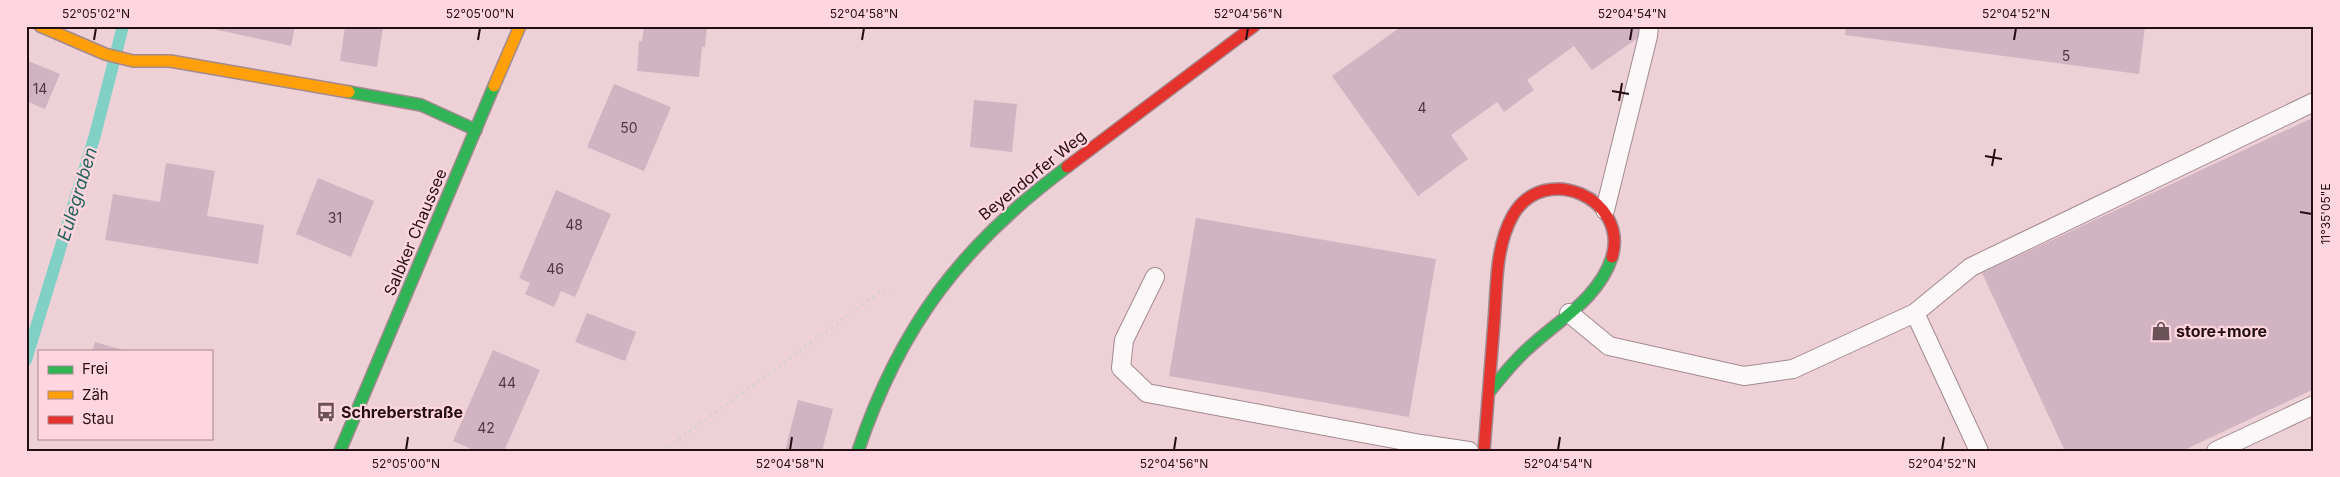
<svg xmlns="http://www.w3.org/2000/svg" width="2340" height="477" font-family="Inter,sans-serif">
<rect width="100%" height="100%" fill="#edd1d7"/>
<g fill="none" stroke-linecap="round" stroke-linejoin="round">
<polyline stroke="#80d0c6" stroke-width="12" points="26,360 95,135 123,26"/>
</g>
<g fill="#d2b3c2">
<polygon points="200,26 295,26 291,46"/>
<polygon points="345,26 383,27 377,67 340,61"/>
<polygon points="644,26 707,26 705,47 702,47 699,77 637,71 639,41 642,41"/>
<polygon points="1402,26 1636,26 1642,35 1592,70 1574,46 1527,80 1534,90 1504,112 1497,102 1451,135 1468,159 1418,196 1332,76"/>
<polygon points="1846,26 2145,26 2139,74 1845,35"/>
<polygon points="26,60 60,74 45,109 26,101"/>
<polygon points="614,84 671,107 644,171 587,147"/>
<polygon points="974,100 1017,104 1012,152 970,147"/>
<polygon points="2314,117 2314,389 2182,451 2065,451 1982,273"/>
<polygon points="166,163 215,171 207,216 264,225 258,264 105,240 113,194 160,202"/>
<polygon points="318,178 374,201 351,257 296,234"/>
<polygon points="556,190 611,214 575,297 561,291 554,307 525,294 530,283 519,278"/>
<polygon points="1196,218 1436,259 1409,417 1169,376"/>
<polygon points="587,313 636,332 625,361 575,342"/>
<polygon points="95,342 123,350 123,351 92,351"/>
<polygon points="493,350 540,370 504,451 476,451 453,441"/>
<polygon points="798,400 833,409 822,451 785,451"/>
</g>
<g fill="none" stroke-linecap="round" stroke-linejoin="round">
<defs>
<g id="lane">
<polyline points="1605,210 1648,36 1649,26"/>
<polyline points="1155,277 1124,340 1121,368 1147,393 1421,444 1469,451"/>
<polyline points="1569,313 1609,346 1744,376 1793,369 1915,313 1971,267 2314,102"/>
<polyline points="1915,313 1979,451"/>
<polyline points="2216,451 2314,405"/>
</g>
<g id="fast">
<polyline points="349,92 421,105 476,130"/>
<path d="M1490,391C1503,375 1516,358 1532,345C1561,319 1600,296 1612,257"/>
<polyline points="340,451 494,86"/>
<path d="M858,451C900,326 962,245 1067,167"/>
</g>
<g id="slow">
<polyline points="40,26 105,54 133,61 170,61 349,92"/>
<polyline points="494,86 520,26"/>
</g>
<g id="jam">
<polyline points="1067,167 1254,26"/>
<path d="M1484,451C1487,408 1491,365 1494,322C1497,286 1495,247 1513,215C1545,161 1629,199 1612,257"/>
</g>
</defs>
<use href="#lane" stroke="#a28a90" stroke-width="20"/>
<use href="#fast" stroke="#a28a90" stroke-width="14"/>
<use href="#slow" stroke="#a28a90" stroke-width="14"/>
<use href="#jam" stroke="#a28a90" stroke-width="14"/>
<polyline stroke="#d9d0d3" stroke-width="3" stroke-dasharray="2.5 4" stroke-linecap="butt" points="663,451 883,290 894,294"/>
<use href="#lane" stroke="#fcf8f9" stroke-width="18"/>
<use href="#fast" stroke="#30b455" stroke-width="11"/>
<use href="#slow" stroke="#ff9f0a" stroke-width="11"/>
<use href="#jam" stroke="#e5322d" stroke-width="11"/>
</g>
<path fill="none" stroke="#240e14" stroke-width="2" d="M94,40L96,28M478,40L480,28M862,40L864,28M1246,40L1248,28M1630,40L1632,28M2014,40L2016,28M1612,91L1629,94M1619,101L1622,83M1985,156L2002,159M1992,166L1995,149M2300,212L2312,214M406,450L408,437M790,450L792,437M1174,450L1176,437M1558,450L1560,437M1942,450L1944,437"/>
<defs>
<symbol id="shop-bare" viewBox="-9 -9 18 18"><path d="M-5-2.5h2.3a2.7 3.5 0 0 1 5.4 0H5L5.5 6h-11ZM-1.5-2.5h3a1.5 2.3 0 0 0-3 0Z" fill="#6a5258" stroke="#ffd6df" stroke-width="2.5" paint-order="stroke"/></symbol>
<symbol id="bus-bare" viewBox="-9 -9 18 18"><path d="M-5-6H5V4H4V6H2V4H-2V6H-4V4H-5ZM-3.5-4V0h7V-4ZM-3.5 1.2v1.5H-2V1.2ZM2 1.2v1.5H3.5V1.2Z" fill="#6a5258" stroke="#ffd6df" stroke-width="2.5" paint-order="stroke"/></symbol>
</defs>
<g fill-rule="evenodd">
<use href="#shop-bare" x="2147" y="317" width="28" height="28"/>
<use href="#bus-bare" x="312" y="398" width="28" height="28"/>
</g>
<g text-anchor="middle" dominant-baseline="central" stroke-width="4.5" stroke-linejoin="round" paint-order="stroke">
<g font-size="14" fill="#503740">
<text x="2066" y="55">5</text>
<text x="40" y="88">14</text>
<text x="1422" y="107">4</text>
<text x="629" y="127">50</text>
<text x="335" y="217">31</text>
<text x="574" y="224">48</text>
<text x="555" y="268">46</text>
<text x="507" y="382">44</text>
<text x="486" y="427">42</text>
</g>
<g font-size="16" fill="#240e14" stroke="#ffd6df">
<text transform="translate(1032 175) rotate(-39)">Beyendorfer Weg</text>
<text transform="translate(415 232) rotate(-67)">Salbker Chaussee</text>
</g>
<g font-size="16" font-weight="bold" fill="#240e14" stroke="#ffd6df" text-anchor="start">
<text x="2176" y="331">store+more</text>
<text x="341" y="412">Schreberstraße</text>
</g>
<g font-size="18" font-style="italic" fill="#1f635a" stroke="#ffd6df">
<text transform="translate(77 194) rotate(-73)">Eulegraben</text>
</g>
</g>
<rect width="2340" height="477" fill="none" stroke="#ffd6df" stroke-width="55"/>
<rect x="38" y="350" width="175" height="90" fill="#ffd6df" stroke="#a7868e"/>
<rect x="48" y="366" width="25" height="8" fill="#30b455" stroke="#a7868e"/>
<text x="82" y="374" font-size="15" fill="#240e14">Frei</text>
<rect x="48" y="391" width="25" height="8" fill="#ff9f0a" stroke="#a7868e"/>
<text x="82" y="400" font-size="15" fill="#240e14">Zäh</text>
<rect x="48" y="416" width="25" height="8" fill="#e5322d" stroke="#a7868e"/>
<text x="82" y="424" font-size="15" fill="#240e14">Stau</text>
<rect x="28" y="28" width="2284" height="422" fill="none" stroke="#240e14" stroke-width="2"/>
<g font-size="12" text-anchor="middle" fill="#240e14">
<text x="96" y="18">52°05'02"N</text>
<text x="480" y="18">52°05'00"N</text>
<text x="864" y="18">52°04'58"N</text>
<text x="1248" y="18">52°04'56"N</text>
<text x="1632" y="18">52°04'54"N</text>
<text x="2016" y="18">52°04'52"N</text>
<text transform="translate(2326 214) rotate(-90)" y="4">11°35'05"E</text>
<text x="406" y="468">52°05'00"N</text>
<text x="790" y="468">52°04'58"N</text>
<text x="1174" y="468">52°04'56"N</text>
<text x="1558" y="468">52°04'54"N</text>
<text x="1942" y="468">52°04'52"N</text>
</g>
</svg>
